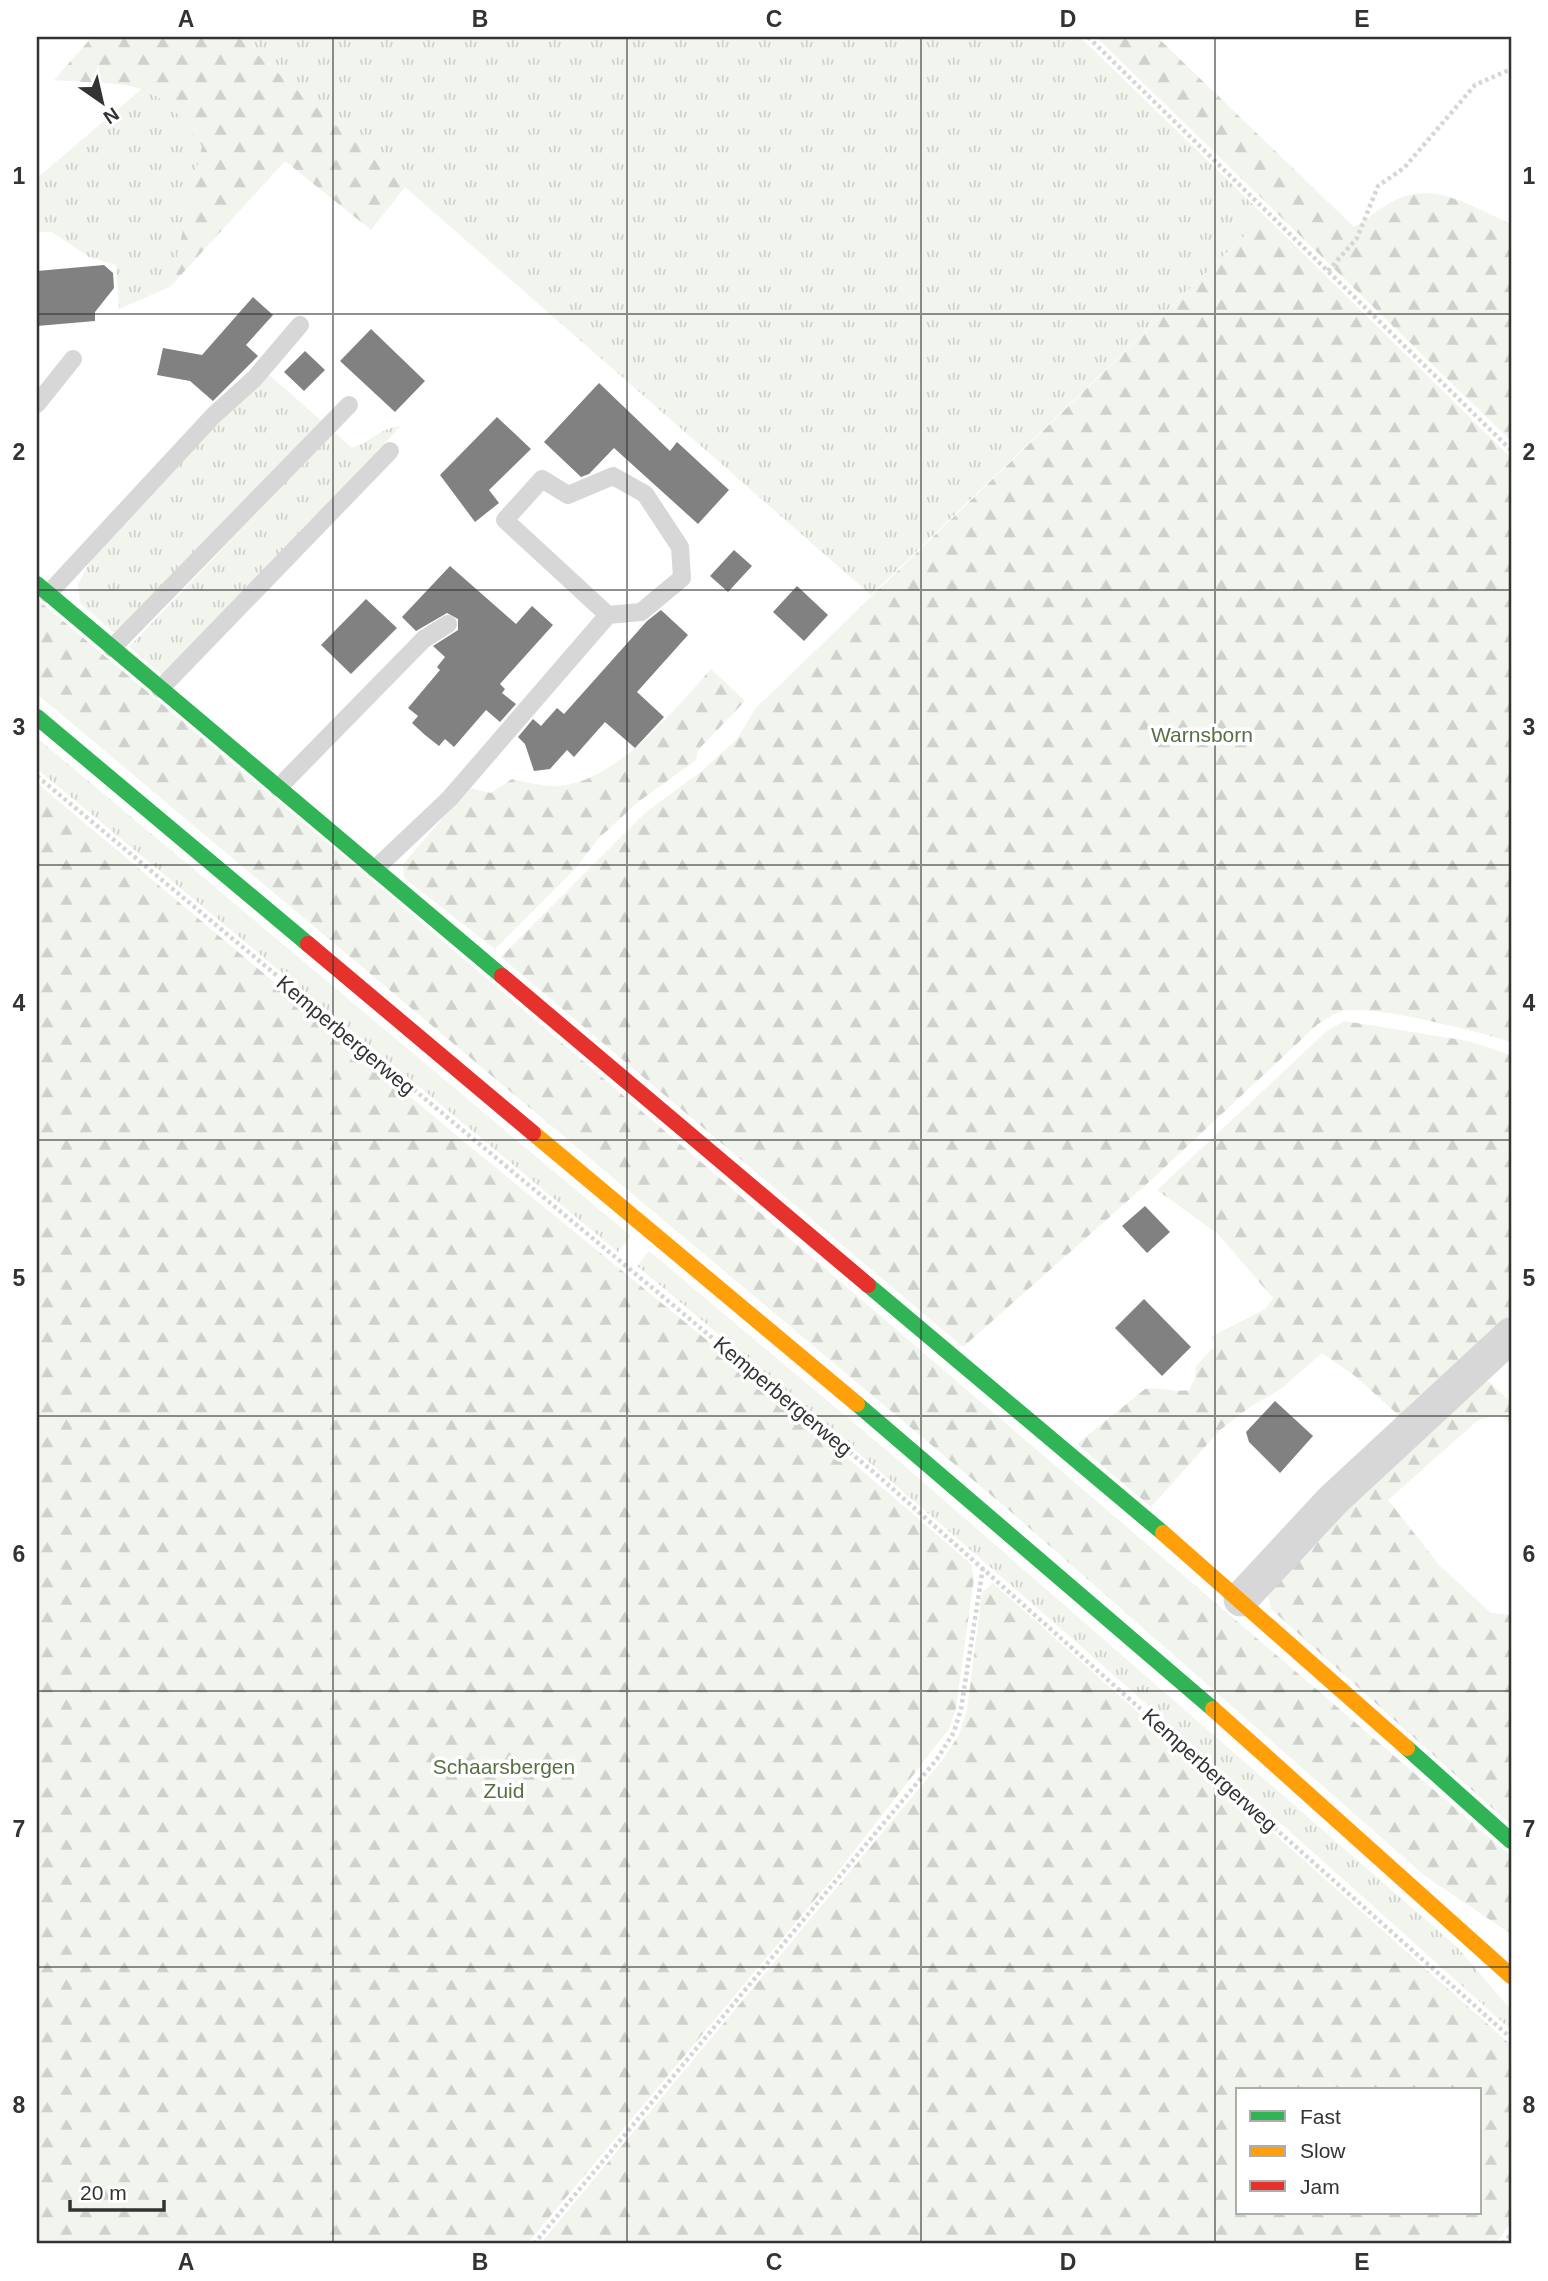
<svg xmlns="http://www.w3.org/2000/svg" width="1548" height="2281" font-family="Helvetica,sans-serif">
<defs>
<pattern id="grass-tufts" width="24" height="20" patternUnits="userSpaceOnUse" patternTransform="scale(1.75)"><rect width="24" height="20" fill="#f1f5ed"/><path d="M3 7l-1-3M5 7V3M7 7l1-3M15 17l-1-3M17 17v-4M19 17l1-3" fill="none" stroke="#cfd2cc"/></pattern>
<pattern id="forest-firs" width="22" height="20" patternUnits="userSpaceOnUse" patternTransform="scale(1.75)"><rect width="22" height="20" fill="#f1f5ed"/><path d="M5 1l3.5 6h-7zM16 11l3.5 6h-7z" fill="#cfd2cc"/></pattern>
</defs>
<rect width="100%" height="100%" fill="#fff"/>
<g fill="url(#grass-tufts)">
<polygon points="238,37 1080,37 1265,216 871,595 405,187"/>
<polygon points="144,87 180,112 202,146 170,287 119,309 116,265 89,257 52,232 37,232 37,178"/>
<polygon points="268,374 323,422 114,633 80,603 78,584 102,539"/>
<path d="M401,426L162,675L129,647L334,432L352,448C371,441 381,428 401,426Z"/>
<polygon points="37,738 631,1236 618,1252 37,769"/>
<path d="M649,1251L891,1454L1457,1947L1511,2010V2030C1224,1771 935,1514 637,1266Z"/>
</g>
<g fill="url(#forest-firs)" fill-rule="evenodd">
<path d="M92,37H238L405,187L371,230L285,161L170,287L202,146C155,75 132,86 54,80Z"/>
<path d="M1096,37H1157L1354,227C1366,220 1377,210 1390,203C1433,178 1471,207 1511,224V441Z"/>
<path d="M1265,216L1511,458V1042C1477,1031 1375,1005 1342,1011C1334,1013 1325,1020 1318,1024L1149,1182L963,1347L501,957L646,812L703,770L737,739L756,708Z"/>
<polygon points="37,599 381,888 1511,1856 1511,1934 1425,1876 1010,1511 37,694"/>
<path d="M711,669L745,701L698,750L696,760L638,802L598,839L576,868L495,949L404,878L403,864L469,788L491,793L512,779C530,783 547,788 565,785C619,778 677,707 711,669Z"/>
<polygon points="37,783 462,1140 773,1394 971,1564 974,1578 956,1708 949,1729 833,1878 527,2244 37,2244"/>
<path d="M1344,1021L1468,1041L1511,1055V1326L1405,1421L1355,1376L1322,1353L1282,1388L1250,1407L1220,1430L1151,1507L1077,1444L1145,1389C1160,1386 1173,1393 1189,1390L1195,1378L1196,1366L1215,1346L1211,1337L1265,1309L1273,1298L1218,1234L1157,1190L1327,1031Z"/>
<path d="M1488,1381L1511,1402V1425C1500,1412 1492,1416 1477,1421L1388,1500L1440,1566L1491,1613L1511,1615V1825L1271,1609L1265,1581L1470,1383Z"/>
<path d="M993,1583L1511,2045V2223L1495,2244H540L941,1762L959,1735L967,1710L982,1593ZM1480,2090V2213H1238V2090Z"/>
</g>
<g fill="#818181">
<polygon points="104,265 113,273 114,288 95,312 95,321 37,326 37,271"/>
<polygon points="253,297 273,315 246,345 258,356 213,401 190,381 157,375 163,348 202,355"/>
<polygon points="371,329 425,381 395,412 340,361"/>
<polygon points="305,351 325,370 304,391 284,372"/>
<polygon points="599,383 670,451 677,442 729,490 698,524 614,448 589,474 581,477 544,442"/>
<polygon points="497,417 531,449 489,490 499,503 475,522 440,475"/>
<polygon points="734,550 752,566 728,592 710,576"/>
<polygon points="450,566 516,624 532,606 553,625 500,684 505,689 502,693 516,704 500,722 486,710 454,747 445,739 439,746 425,735 412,723 418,716 408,708 440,670 437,667 445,657 433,646 458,630 458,619 447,613 416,631 402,617"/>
<polygon points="797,586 828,615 804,641 773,612"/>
<polygon points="366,599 397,628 351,674 321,645"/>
<polygon points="661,610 688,635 637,692 664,717 635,748 605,722 574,757 567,750 550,769 534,771 525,744 518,737 533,719 541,726 557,708 564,714 647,621"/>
<polygon points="1145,1206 1170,1232 1147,1253 1122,1226"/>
<polygon points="1144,1299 1191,1347 1162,1376 1115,1328"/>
<polygon points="1275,1401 1313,1436 1280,1473 1249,1442 1246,1432"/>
</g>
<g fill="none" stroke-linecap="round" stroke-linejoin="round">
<g stroke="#d6d6d6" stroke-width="4.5" stroke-dasharray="3.5 3.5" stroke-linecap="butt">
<polyline points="1088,37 1511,450"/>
<polyline points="1328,271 1357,238 1378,186 1404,168 1475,85 1511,69"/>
<polyline points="37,776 876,1474 1511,2038"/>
<polyline points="534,2244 937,1759 954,1732 961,1709 983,1567"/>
<polyline points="1503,2244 1511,2234"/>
</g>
<g stroke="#d7d7d7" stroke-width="18">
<polyline points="37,404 73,359"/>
<polyline points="48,594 214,415 254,379 300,325"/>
<polyline points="112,648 349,405"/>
<polyline points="160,689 390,451"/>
<polyline points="278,788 424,639 448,624"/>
<polyline points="375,869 450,798 608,615 641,612 682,578 680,547 645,494 613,476 568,495 542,479 505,520 608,615"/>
</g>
<polyline stroke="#d7d7d7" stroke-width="35" points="1241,1599 1333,1500 1511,1335"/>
<g stroke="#30b455" stroke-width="16">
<polyline points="37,584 502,976"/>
<polyline points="37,717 308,944"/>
<polyline points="868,1285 1163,1533"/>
<polyline points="857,1404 1213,1709"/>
<polyline points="1407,1748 1511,1841"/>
</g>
<g stroke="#ff9f0a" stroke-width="16">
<polyline points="533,1133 857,1404"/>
<polyline points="1163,1533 1407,1748"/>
<polyline points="1213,1709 1511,1976"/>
</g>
<g stroke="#e5322d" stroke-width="16">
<polyline points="308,944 533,1133"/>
<polyline points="502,976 868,1285"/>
</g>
</g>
<path fill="none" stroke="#333" stroke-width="2" stroke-opacity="0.55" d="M333,37V2244M627,37V2244M921,37V2244M1215,37V2244M37,314H1511M37,590H1511M37,865H1511M37,1140H1511M37,1416H1511M37,1691H1511M37,1967H1511"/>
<g text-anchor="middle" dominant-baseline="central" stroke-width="7" stroke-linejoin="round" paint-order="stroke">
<g font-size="21" fill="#56703f" stroke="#fff">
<text x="1202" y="734">Warnsborn</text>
<text x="504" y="1766">Schaarsbergen<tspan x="504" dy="24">Zuid</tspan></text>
</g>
<g font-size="21" fill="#333" stroke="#fff">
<text transform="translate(346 1035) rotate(40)">Kemperbergerweg</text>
<text transform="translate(783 1396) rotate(40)">Kemperbergerweg</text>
<text transform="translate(1210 1770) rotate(42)">Kemperbergerweg</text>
</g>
</g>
<rect width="1548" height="2281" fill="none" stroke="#ffffff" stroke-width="77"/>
<rect x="1236" y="2088" width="245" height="126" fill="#ffffff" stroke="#adadad" stroke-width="2"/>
<rect x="1250" y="2111" width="35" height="10" fill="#30b455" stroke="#adadad" stroke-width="2"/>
<text x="1300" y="2124" font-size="21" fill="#333333">Fast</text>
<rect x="1250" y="2146" width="35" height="10" fill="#ff9f0a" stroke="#adadad" stroke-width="2"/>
<text x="1300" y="2158" font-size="21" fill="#333333">Slow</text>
<rect x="1250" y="2181" width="35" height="10" fill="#e5322d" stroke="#adadad" stroke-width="2"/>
<text x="1300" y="2194" font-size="21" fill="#333333">Jam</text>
<g transform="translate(102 102) rotate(146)" stroke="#ffffff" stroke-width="5" paint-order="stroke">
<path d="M0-5L12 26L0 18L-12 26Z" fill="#333333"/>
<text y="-10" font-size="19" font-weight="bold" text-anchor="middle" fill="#333333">N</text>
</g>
<path d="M70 2200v10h94v-10" fill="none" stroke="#333333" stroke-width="3.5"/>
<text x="80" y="2200" font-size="21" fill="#333333" stroke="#ffffff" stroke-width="5" paint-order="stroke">20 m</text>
<rect x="38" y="38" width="1472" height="2204" fill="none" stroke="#333" stroke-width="2.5"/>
<g font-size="23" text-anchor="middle" font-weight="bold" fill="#333">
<text x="186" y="27">A</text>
<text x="480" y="27">B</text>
<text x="774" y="27">C</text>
<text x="1068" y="27">D</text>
<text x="1362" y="27">E</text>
<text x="19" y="184">1</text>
<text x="1529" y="184">1</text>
<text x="19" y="460">2</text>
<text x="1529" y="460">2</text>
<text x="19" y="735">3</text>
<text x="1529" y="735">3</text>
<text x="19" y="1011">4</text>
<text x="1529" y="1011">4</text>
<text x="19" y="1286">5</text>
<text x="1529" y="1286">5</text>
<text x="19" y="1562">6</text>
<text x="1529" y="1562">6</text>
<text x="19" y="1837">7</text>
<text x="1529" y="1837">7</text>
<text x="19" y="2113">8</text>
<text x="1529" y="2113">8</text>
<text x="186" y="2270">A</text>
<text x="480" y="2270">B</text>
<text x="774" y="2270">C</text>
<text x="1068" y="2270">D</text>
<text x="1362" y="2270">E</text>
</g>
</svg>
